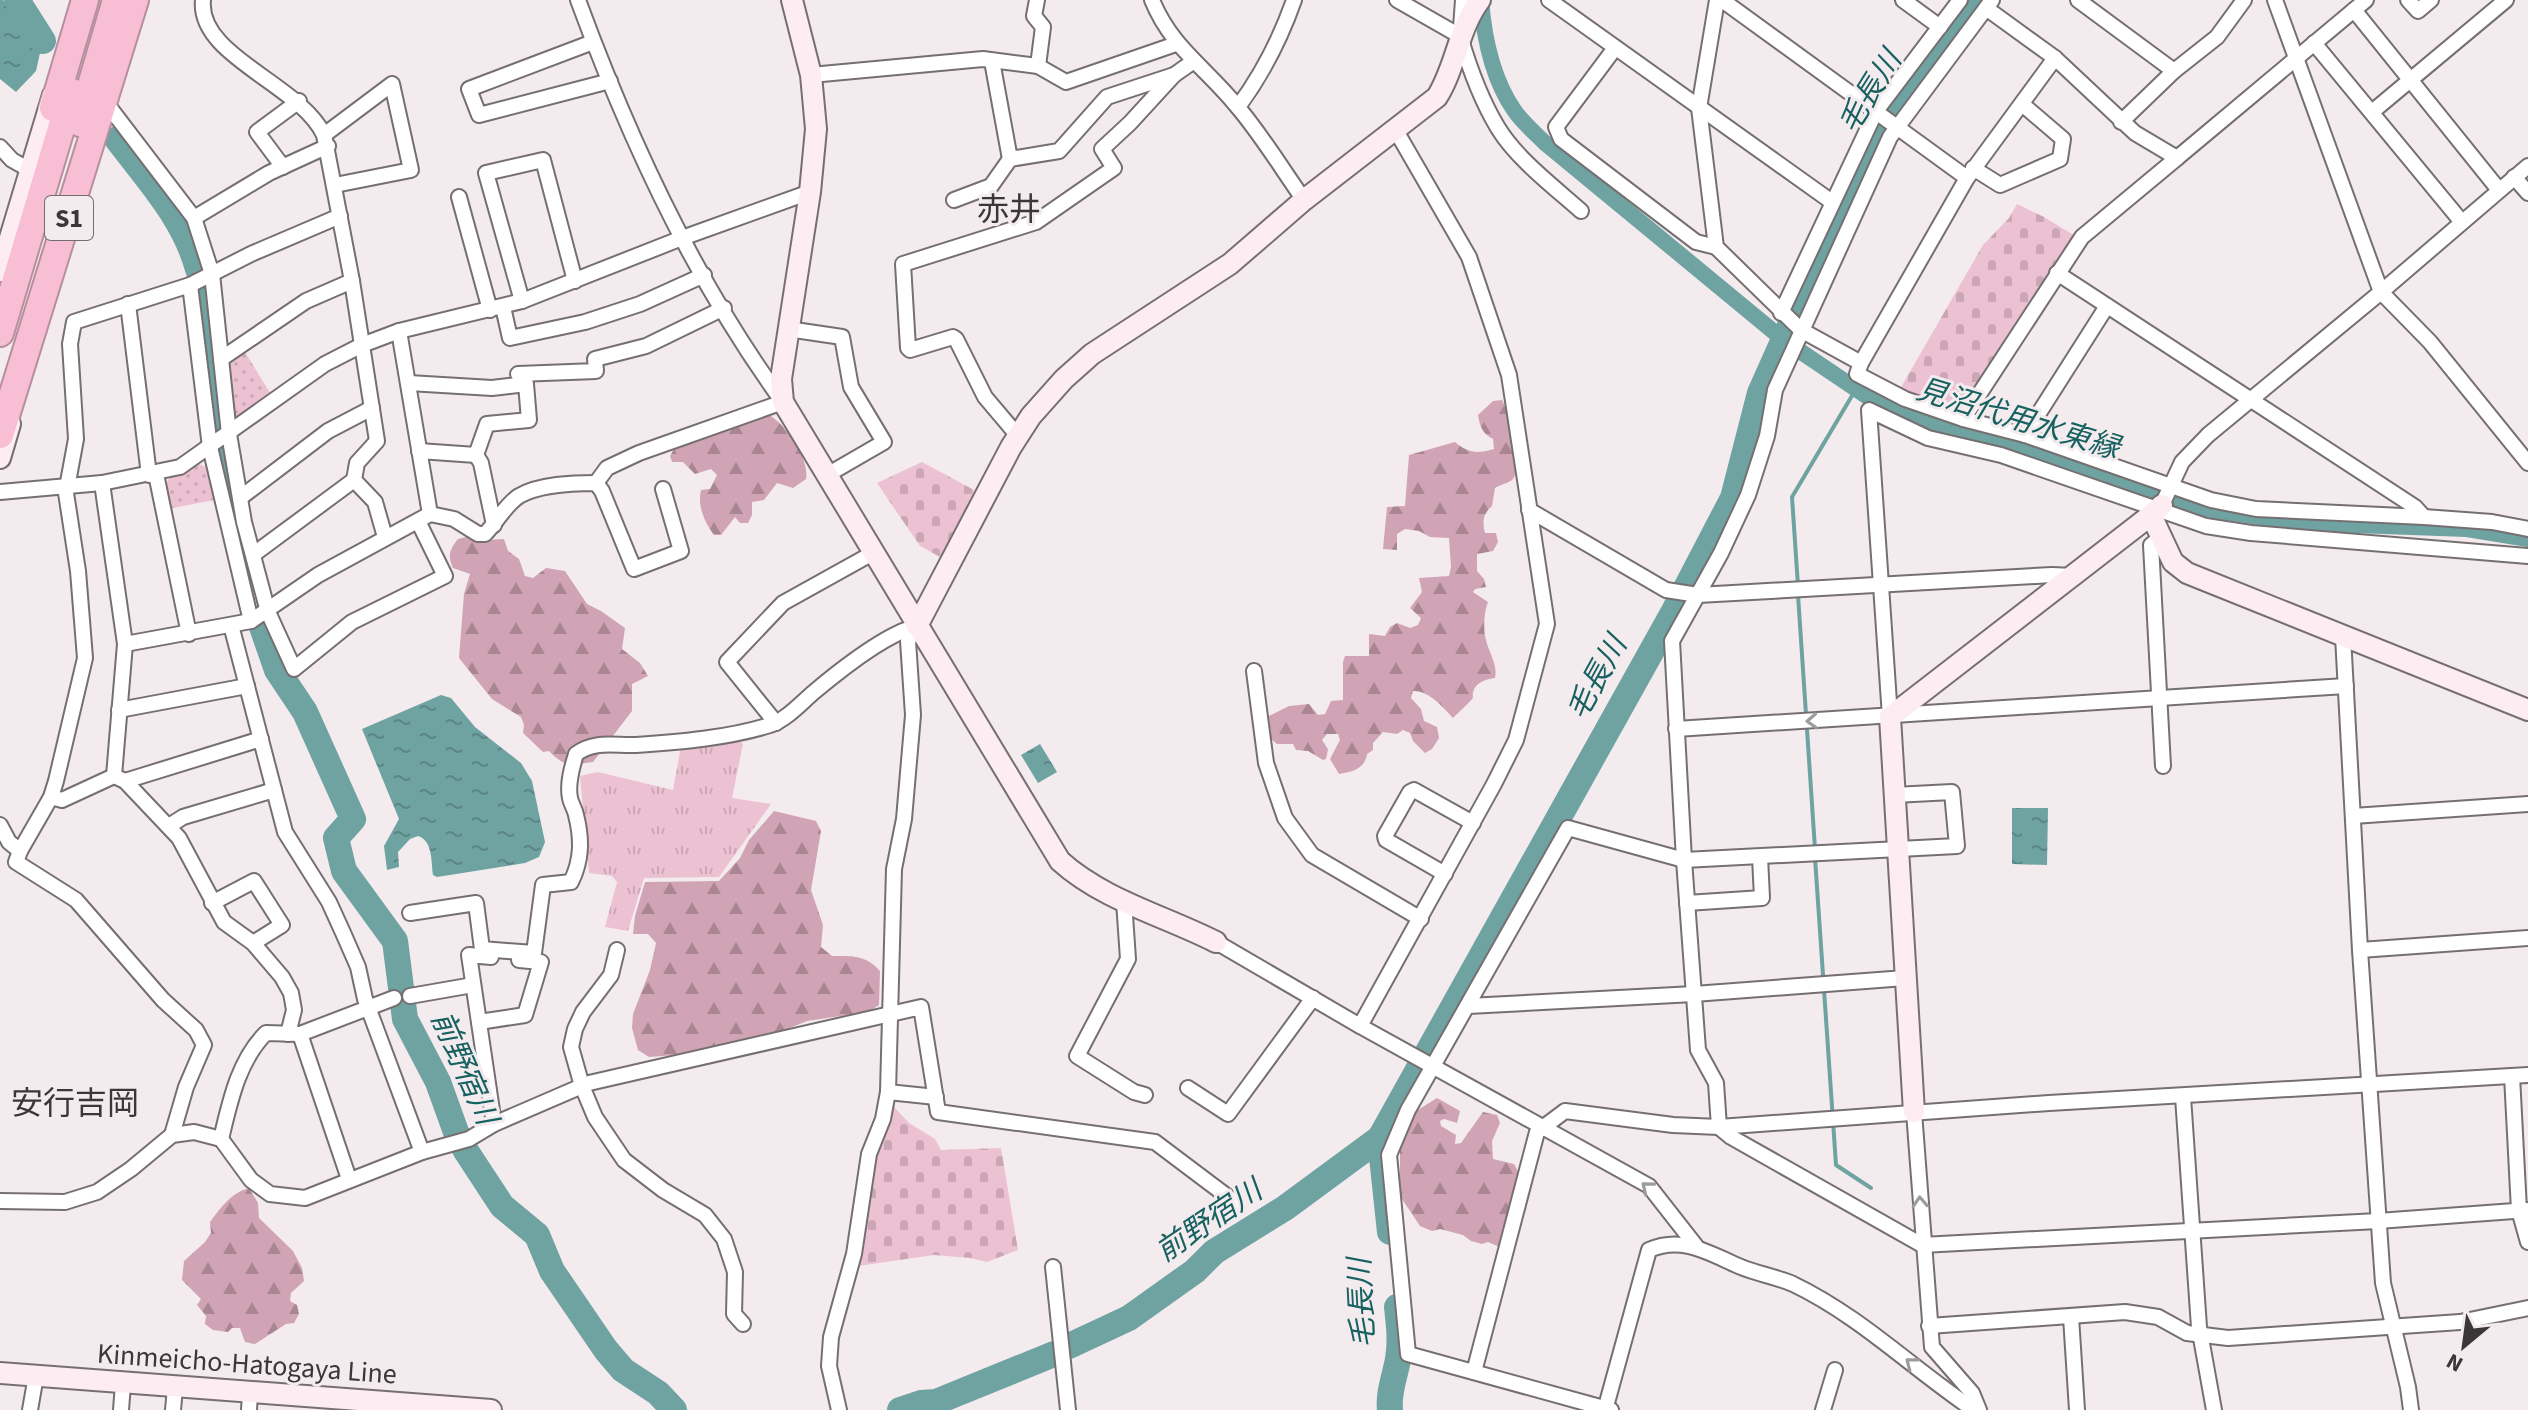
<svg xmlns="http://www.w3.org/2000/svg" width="2528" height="1410" font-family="'Source Sans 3','Noto Sans JP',sans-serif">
<defs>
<pattern id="grass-tufts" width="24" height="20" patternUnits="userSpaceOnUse" patternTransform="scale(2)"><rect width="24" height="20" fill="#ecc2d2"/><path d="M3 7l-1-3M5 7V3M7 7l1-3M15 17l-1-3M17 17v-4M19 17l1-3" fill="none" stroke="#cba7b5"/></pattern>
<pattern id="forest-firs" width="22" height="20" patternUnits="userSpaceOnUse" patternTransform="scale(2)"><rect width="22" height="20" fill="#d0a4b4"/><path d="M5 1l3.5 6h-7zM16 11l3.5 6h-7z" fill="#aa8693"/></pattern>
<pattern id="cemetery-stones" width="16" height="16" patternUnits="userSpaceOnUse" patternTransform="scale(2)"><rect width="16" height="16" fill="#ecc2d2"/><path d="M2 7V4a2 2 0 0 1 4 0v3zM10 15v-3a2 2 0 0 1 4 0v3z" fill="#cba7b5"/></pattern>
<pattern id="park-dots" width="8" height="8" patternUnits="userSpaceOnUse" patternTransform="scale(2)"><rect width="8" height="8" fill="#ecc2d2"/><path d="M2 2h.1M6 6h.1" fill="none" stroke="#cba7b5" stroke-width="1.8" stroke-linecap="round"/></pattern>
<pattern id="water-ripples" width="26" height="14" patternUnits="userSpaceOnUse" patternTransform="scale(2)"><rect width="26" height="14" fill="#6ea3a2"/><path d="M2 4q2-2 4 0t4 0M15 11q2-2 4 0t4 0" fill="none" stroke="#5c8685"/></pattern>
</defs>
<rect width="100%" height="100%" fill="#f4ebee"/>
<polygon fill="url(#grass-tufts)" points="737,739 743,744 732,798 771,804 719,877 644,878 628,931 605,927 617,882 612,876 589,873 580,776 598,772 673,790 681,746"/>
<g fill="url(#forest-firs)">
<path d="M1502,400C1509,413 1524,469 1512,480C1509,483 1499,485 1495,488L1492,506C1483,514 1482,521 1485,533H1496L1498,542L1493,551L1477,554V571L1484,579L1486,587L1475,589L1473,592L1488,602C1484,612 1483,630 1486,640C1489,653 1498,665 1495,678C1486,679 1476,682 1473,692C1472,694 1474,697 1472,699C1472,700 1455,716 1453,718C1443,707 1428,690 1413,691L1411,698L1421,709L1424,721L1437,727L1439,738L1432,749L1425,753L1413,741L1410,733L1403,730L1397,734L1383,732L1373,743V750L1367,754C1365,769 1352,772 1339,774L1330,759L1340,740L1338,734H1327L1322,740L1328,749L1326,759L1323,760L1308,751L1296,750L1293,744H1277L1271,739L1269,716L1289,706L1309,704L1318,715L1325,714L1331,701L1343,700V662L1345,656H1369V634L1385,636L1390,627L1397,623L1410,628L1418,625L1421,618L1410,608L1422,592L1419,578L1449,576L1451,567L1449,538L1430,537L1419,531L1405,529L1397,534V550L1383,549L1387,507L1405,506L1409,455L1455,442C1468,453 1477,454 1494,449L1493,439C1482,433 1480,427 1478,415L1493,401Z"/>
<path d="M769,415C786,424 810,460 806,479L793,488L777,483L764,500L752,502V515L748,523H740L735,517L721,535H714C705,523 697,506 701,490L710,489L717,475L711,469L695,474L683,462H672L670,456L675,447Z"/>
<path d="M470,536L486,540L504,539L508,551L519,559L525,576L533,578L546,568L565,571L587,604L601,611L625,628L622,649L640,663L648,676L632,684V711L593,762C572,765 565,768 549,751L543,752L523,733L524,725L521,717L492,699L459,658L464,594L470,574L453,568C447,555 450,549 458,539Z"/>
<path d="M774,811L816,821L821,831L811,890L823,925L821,947L832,956C853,956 866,955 880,971L879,1005L868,1012L807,1021L775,1034L745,1039L691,1054L649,1057L638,1050L632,1028L633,1014L650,970L656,943L648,934H633L635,916L645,882L719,881L740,858L749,840Z"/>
<path d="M1437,1098L1460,1111L1457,1123L1444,1119L1440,1121L1441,1126L1456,1135L1455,1144L1461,1143L1483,1112L1497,1115L1500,1123L1492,1141L1493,1159L1514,1164C1521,1176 1531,1201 1522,1213C1517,1220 1508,1223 1502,1229L1505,1237L1502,1248L1488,1242L1482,1244L1471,1241L1463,1235L1440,1229L1432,1231L1420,1226L1400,1196V1140L1413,1113Z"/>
<path d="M249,1188L258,1203L259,1218L293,1251L302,1268L304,1281L291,1293L290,1301L297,1305L299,1314L294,1323L286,1324L255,1344L245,1342L240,1328H232L228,1332L213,1330L205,1324L206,1316L197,1305L201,1299L182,1280L184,1261L205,1242L211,1233L210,1222C221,1207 231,1193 249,1188Z"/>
</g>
<g fill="url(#cemetery-stones)">
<polygon points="2017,204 2044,217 2077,237 1962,410 1928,401 1900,389 1983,245 2009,218"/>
<polygon points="922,462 974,490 975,494 942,558 920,546 877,483"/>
<polygon points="894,1107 909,1123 935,1139 941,1150 1001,1148 1018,1250 987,1262 970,1258 934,1255 858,1266 877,1155"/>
</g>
<g fill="url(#park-dots)">
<polygon points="243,349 272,396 234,424 228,366"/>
<path d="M199,464L208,468L214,500L168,509C161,472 169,479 199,464Z"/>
</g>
<g fill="url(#water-ripples)">
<polygon points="0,0 3,0 21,22 40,53 36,71 16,92 0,79"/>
<path d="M441,695L451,698L475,727L521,763L532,781L545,842L539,857L525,863L437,877L433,875C431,861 433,841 418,836L410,839L398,852L399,867L387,870L384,846L399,819L362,729Z"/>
<polygon points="1040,744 1057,772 1038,783 1021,755"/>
<polygon points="2012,808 2048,808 2047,865 2012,864"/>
</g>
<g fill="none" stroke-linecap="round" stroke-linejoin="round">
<g stroke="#6ea3a2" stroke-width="4">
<polyline points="1798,586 1792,497 1856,389"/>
<polyline points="1798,595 1815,849"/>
<polyline points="1815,858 1836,1165 1871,1188"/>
</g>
<path stroke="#6ea3a2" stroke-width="16" d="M1481,0C1484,38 1492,78 1514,110C1522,122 1535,133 1545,143L1785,341L1871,399L1903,416L2072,462L2199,508L2299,523L2467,529L2528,539"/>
<g stroke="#6ea3a2" stroke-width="26">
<polyline points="17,0 43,41"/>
<path d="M117,139C148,180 184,218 198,269"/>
<polyline points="201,293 216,428"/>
<polyline points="218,451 247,572"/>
<polyline points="261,624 277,670 305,712 353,819 336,838 344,871 395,941 405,1019 438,1082 456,1132 466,1151 502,1206 537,1235 552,1271 606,1350 623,1370 658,1393 674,1410"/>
<polyline points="1390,1232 1380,1138 1674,611 1733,498 1760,393 1859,171 1924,65 1973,0"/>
<polyline points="1069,1346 1129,1318 1195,1271 1214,1252 1285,1208 1380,1138"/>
<polyline points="900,1410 921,1403 936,1402 1054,1354"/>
<path d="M1390,1410C1388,1392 1395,1377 1398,1359C1401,1341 1399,1325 1397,1307"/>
</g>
<defs>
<g id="street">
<path d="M203,0C197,56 300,84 324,135L352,281L377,441L357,463L354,480L375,502L385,537"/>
<path d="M578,0C629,139 695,282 783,402L639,453L607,468L596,483"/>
<polyline points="1037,0 1034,16 1043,27 1038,66"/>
<path d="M1152,0C1171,47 1205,67 1236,105C1261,134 1282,169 1304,200"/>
<path d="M1397,0L1460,36C1469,67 1481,100 1498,128C1517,159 1554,187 1581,211"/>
<polyline points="1549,0 1832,202"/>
<polyline points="1717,0 1699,108 1716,247 1801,330 1861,363"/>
<polyline points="1722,0 1967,178"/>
<polyline points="1903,0 1940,27"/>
<polyline points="1992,0 1890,137 1775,390 1767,436 1748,495 1721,553 1672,641 1684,860 1698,1050 1716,1083 1719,1127 1731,1137 1922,1245 2378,1221 2528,1210"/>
<polyline points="2078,0 2174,71"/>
<polyline points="2275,0 2381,292 2430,342 2528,463"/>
<polyline points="2408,0 2418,11 2431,0"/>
<polyline points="1986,8 2055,58 2135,133 2177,158 2366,0"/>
<polyline points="2354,10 2499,190"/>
<polyline points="1461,28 1463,0"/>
<polyline points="593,42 469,89 479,115 610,81"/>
<polyline points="2314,43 2461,221"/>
<polyline points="1615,48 1556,127 1561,139 1696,242 1716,247"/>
<polyline points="2055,58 1967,178 1861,363 1857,374 1905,399 1963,419 2025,435 2211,500 2256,509 2424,517 2492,522 2528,529"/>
<polyline points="992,61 1010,159"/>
<polyline points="811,75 983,59 1038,66 1066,82 1176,44"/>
<path d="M1238,107C1263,73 1280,40 1294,0"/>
<polyline points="110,108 194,218 212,274 229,434 244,522 268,612 294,669 352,622 445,576 418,521"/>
<polyline points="2372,112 2506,0"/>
<polyline points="2121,122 2174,71 2217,37 2244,0"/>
<polyline points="1395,129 1469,257 1509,375 1547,624 1516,740 1494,784 1360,1026 1649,1186 1696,1246"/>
<polyline points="324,135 392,84 411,170 335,185"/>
<polyline points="0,147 12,160 30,170"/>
<polyline points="283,167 257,132 299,101"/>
<polyline points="1973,168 2000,185 2060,159 2063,139 2022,104"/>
<polyline points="2514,177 2528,193"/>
<polyline points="459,197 490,310"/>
<polyline points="954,200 991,186 1010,159 1059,151 1107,97 1174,75 1194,61"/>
<polyline points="194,218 269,173 328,146"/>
<polyline points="2057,273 2415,507 2424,517"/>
<polyline points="190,285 210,447 251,621"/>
<polyline points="522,301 486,173 543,160 575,281"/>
<polyline points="128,304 149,475"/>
<polyline points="503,307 510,338 585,322 640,304 704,275"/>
<polyline points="1781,313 1876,111 1960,0"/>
<polyline points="788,329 842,337 851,387 884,442 827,475"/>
<polyline points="399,331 430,514"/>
<polyline points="221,359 306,301 352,281"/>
<polyline points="518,374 596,371 595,359 646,346 724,308"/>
<polyline points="409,383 492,388 526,384 529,420 487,424 476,455 419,451"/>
<polyline points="1963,419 2082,237 2177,158"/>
<polyline points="2025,435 2107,306"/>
<polyline points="1018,436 985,397 956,339 953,337 910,350 908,348 903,264 1036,222 1111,170 1114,168 1102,149 1130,123 1174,75"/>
<polyline points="476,455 481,463 494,525"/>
<polyline points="156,474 189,634"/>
<polyline points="102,483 125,644 114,776 125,781 179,838 224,922 253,943 282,977 291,993 294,1010 288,1034"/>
<polyline points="0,492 102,483 180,467 325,364 362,345 399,331 522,301 682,238 810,192"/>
<polyline points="240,498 328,431 372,408"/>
<polyline points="2162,505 2182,462 2208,435 2381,292 2528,166"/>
<polyline points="1529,510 1666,590 1698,595 2052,575 2074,576"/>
<polyline points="2160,538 2151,545 2163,766"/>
<polyline points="254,554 354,480"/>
<polyline points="231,625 285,832 329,902 344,935 358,967 365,999 422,1152"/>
<polyline points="2343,636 2360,950 2383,1283 2408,1387 2411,1410"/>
<path d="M125,644L251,621L318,575L430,514L454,519L478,534H485C496,523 506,504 519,496C540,484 573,483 596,483L602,491L634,569L681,551L663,489"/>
<polyline points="1254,671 1266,763 1285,818 1312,855 1421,919"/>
<polyline points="119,710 247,686"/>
<polyline points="1890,717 1869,410 1928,438 2001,455 2206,526 2251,533 2528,556"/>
<polyline points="776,723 727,662 783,603 873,553"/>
<polyline points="1676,729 2346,686"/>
<polyline points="125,781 261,739"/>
<polyline points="51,797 62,800 114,776"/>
<polyline points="2353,816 2528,804"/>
<polyline points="0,825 9,842 20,851 51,797 56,781 85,658 78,571 66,493 76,439 70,344 74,322 190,285 251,254 340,216"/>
<polyline points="169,826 183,817 274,790"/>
<polyline points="20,851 16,862 76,900 163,1000 196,1030 204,1045 186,1087 172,1135"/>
<polyline points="1445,874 1386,840 1385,836 1410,792 1414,790 1473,823"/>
<polyline points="1124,901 1128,959 1077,1056 1134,1092 1145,1095"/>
<polyline points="212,903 254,881 282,925 253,943"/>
<polyline points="1687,903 1762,898 1760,857"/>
<path d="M410,913L476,903L482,949L534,953L543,885L571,882C582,860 582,839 576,815C575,809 571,804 570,798C567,784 572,767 576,754C594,740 615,746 636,745C680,742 728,738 770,725C786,720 801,703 814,692C839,671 886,634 917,626"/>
<polyline points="1216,942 1360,1026"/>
<polyline points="617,950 611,975 583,1012 575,1029 571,1047 582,1086 595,1117 624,1160 663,1190 705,1215 724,1239 735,1272 734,1314 743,1324"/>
<polyline points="2360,950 2528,938"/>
<polyline points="491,957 469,955 494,1124"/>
<polyline points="410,996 473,985"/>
<polyline points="1468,1006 1694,994 1905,978"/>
<polyline points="479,1022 525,1015 541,962 519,960"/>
<polyline points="300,1034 349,1179"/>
<polyline points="2512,1076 2519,1210 2528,1242"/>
<polyline points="1188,1088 1228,1114 1313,998"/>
<polyline points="888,1092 936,1097"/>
<polyline points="2183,1097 2199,1327 2214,1410"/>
<polyline points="1914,1112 1932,1347 1972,1393 1979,1410"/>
<path d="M221,1139C230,1102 238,1061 266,1033L300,1034L394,998"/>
<polyline points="0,1201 65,1202 97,1192 131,1169 172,1135 194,1132 221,1139 251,1180 270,1194 305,1198 422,1152 469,1139 494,1124 589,1083 921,1007 938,1112 1155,1142 1236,1203"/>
<polyline points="1053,1267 1068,1410"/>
<polyline points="2071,1317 2077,1410"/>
<polyline points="1929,1326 2125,1312 2158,1317 2187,1333 2228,1338 2460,1322 2528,1308"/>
<polyline points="1474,1372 1537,1132 1565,1111 1673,1125 1719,1127 2049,1103 2528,1075"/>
<polyline points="30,1410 36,1376"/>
<polyline points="121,1410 123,1384"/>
<polyline points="173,1410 175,1388"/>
<polyline points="249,1410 250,1393"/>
<polyline points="839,1410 829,1366 831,1337 854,1254 869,1154 883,1119 888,1092 894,869 904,819 913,715 908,641 917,626"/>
<path d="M1605,1410L1649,1250C1683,1235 1710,1254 1741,1267C1758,1274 1777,1277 1793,1284C1860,1316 1913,1369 1974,1410"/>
<polyline points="1611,1410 1408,1354 1389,1155 1408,1110 1568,828 1684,860 1957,846 1952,792 1894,795"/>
<polyline points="1823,1410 1835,1370"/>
</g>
<g id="secondary">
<path d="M792,0L811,75L816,129L810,192L781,379L783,402L1060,861C1103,900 1165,916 1216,942"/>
<polyline points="0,271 53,95"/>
<polyline points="0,458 10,424"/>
<polyline points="2162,505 2151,515 2173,562 2187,573 2528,710"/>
<path d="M917,626L1011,447L1031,416L1064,379L1092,354L1230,264L1304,200L1437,97C1456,67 1458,29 1480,0"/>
<polyline points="1914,1112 1890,717 2151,515"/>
<polyline points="0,1373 491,1410"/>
</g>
<g id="highway">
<polyline points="53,108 85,0"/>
<polyline points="80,123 116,0"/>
<polyline points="0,333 72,92"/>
<polyline points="0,435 135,0"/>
</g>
</defs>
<use href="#street" stroke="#766f72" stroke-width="18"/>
<use href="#secondary" stroke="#766f72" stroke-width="24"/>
<use href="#highway" stroke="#b68f9d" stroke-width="30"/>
<use href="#street" stroke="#fff" stroke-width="14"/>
<use href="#secondary" stroke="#fdecf2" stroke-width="20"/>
<use href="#highway" stroke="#f8bed4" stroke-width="26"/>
</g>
<defs><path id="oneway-chevron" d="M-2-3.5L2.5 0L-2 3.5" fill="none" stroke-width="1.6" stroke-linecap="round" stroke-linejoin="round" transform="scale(2)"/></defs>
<g stroke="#9d9b9c">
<use href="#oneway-chevron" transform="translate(1812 721) rotate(177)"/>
<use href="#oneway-chevron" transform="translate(1647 1187) rotate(-141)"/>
<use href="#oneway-chevron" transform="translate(1920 1202) rotate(-93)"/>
<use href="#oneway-chevron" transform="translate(1911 1363) rotate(-142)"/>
</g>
<g text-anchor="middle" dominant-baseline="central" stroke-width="6" stroke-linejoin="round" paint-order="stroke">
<rect fill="#f4ebee" stroke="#726d6f" stroke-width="2" x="45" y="196" width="48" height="44" rx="6"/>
<g font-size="26" font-weight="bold" fill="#3b3738">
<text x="69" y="218">S1</text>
</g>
<g font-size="28" fill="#3b3738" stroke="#f4ebee">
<text transform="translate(247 1364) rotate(4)">Kinmeicho-Hatogaya Line</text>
</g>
<g font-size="30" font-style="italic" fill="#176161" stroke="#f4ebee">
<text transform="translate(1870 92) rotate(-58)">毛長川</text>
<text transform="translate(2018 419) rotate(17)">見沼代用水東縁</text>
<text transform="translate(1597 678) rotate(-61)">毛長川</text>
<text transform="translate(464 1068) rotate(66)">前野宿川</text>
<text transform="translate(1209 1221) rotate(-34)">前野宿川</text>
<text transform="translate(1362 1303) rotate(-93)">毛長川</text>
</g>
<g font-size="32" fill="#3b3738" stroke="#f4ebee">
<text x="1009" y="210">赤井</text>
<text x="75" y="1104">安行吉岡</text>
</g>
</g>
<g transform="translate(2464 1346) rotate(209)" stroke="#f4ebee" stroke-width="6" paint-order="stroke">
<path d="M0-6L14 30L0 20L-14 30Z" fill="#3b3738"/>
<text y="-12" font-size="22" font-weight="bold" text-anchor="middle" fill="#3b3738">N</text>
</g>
</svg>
